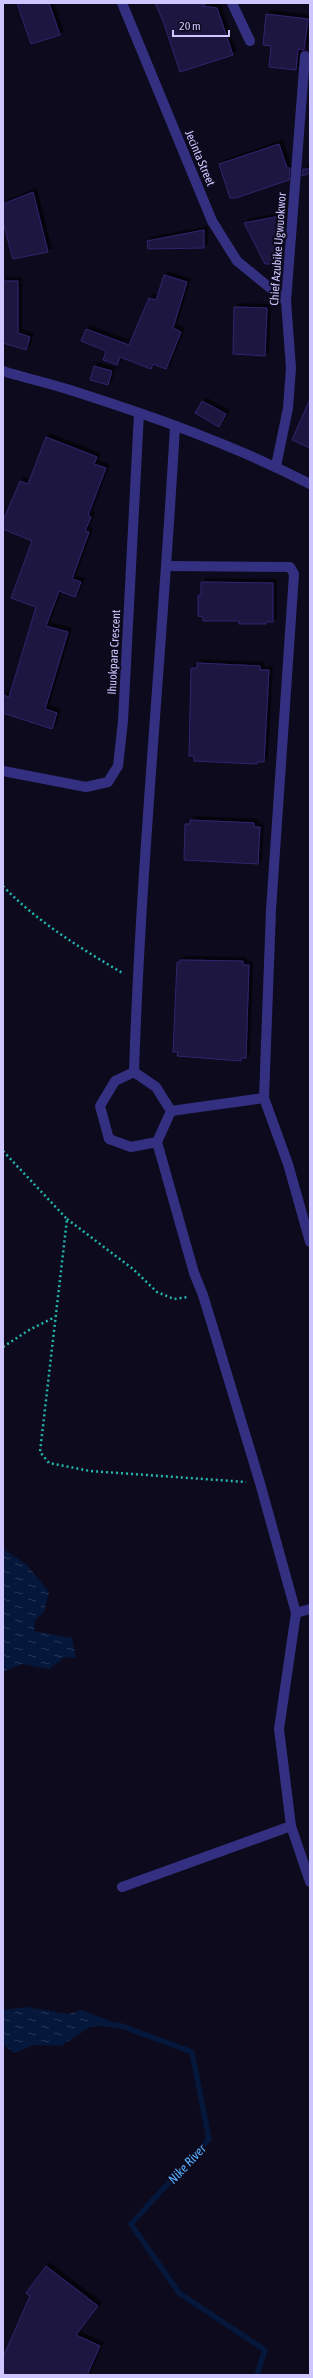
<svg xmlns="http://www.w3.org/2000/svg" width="313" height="2378" font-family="'Asap Condensed',sans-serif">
<defs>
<pattern id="water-ripples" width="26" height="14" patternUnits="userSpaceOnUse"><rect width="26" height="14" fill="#05183b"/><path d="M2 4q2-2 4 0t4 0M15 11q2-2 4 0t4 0" fill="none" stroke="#283858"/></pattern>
<filter id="shadow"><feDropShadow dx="3.5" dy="-3.5" stdDeviation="0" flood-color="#0009"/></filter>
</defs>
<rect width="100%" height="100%" fill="#0d0a1d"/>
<g fill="url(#water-ripples)">
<polygon points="3,1545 5,1550 27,1565 49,1592 44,1612 35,1620 34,1631 72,1638 76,1658 65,1657 49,1669 22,1664 3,1672"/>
<polygon points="27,2007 68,2014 82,2010 122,2026 104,2024 88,2028 61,2046 34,2045 14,2053 3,2044 3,2010"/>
</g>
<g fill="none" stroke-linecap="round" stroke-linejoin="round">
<polyline stroke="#05183b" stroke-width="5.5" points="97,2023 122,2026 192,2052 209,2139 131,2224 179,2293 265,2350 257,2375"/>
</g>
<g fill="#1d1440" stroke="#33246e" filter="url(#shadow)">
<polygon points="17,3 49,3 60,35 31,44"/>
<polygon points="155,3 207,3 202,6 217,8 233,55 180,72 163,21"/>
<polygon points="266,14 308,19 304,50 298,49 296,70 269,67 271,46 263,45"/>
<polygon points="279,144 287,168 290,168 289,180 236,198 230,198 219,164"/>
<polygon points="303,169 310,169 310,173 302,176"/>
<polygon points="33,192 48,252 13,259 3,222 3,204"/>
<polygon points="280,216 277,264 265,264 244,223"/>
<polygon points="204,230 204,248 148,249 147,241"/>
<polygon points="164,275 187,282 173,328 181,332 166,369 153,364 151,369 120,357 117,365 103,360 106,351 81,341 86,329 129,345 149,298 156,300"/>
<polygon points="3,281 18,281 18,333 30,337 26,350 3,343"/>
<polygon points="234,307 267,308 265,356 233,354"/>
<polygon points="94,366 112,371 108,385 90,380"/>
<polygon points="310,399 310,448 292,440"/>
<polygon points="202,401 226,414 219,427 195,413"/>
<polygon points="46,437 97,457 94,464 106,468 88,515 91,517 85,531 89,532 72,579 81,582 75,597 59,591 46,626 68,632 45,709 57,713 52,729 3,713 3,695 9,697 36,607 11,598 32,541 3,529 3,521 20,481 28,484"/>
<polygon points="201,582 273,583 273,622 266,622 266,624 239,624 239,621 203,621 203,617 198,616 198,595 201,595"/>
<polygon points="197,663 260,666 260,670 269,670 264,762 257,762 257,764 194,761 194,756 189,756 191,668 197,668"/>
<polygon points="190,820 254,823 254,827 260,827 258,864 184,860 185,824 190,824"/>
<polygon points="180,960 243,961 243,965 249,965 246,1058 241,1058 241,1061 177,1056 178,1052 173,1052 177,962 180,963"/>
<polygon points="46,2266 98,2306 76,2335 100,2346 87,2375 3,2375 3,2357 30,2296 26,2293"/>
</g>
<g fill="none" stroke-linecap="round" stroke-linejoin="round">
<g stroke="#22b7af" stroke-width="2.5" stroke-dasharray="2 3" stroke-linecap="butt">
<path d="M3,886C37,922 82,949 124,974"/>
<polyline points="3,1151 67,1219 40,1452 49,1463 90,1471 246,1482"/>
<polyline points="67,1219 133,1269 157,1292 174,1299 188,1297"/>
<polyline points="3,1347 29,1330 55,1317"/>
</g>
<g stroke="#343081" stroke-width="10">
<polyline points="122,3 212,221 237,261 286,301"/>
<polyline points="232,3 250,41"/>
<path d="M3,371C25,378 48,383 70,390C152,416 234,445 310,484"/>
<path d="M175,426C163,642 141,857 134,1072L156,1087L171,1111L264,1098"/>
<polyline points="276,466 288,408 291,368 286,301 305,56"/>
<polyline points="168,566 290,567 294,574 271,910 264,1098 288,1164 310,1242"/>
<polyline points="3,771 86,787 108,782 118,766 123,721 139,413"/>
<polyline points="134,1072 115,1081 100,1106 109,1139 131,1147 157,1142"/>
<polyline points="171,1111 157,1142 194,1273 203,1295 260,1483 296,1613 279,1729 291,1826 310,1882"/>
<polyline points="296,1613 310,1609"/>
<polyline points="122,1887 291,1826"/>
</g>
</g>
<g text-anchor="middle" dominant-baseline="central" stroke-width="4" stroke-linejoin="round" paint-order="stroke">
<g font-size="12" fill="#cdc6ff" stroke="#0d0a1d">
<text transform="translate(200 158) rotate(67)">Jecinta Street</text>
<text transform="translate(278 249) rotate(-86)">Chief Azubike Ugwuokwor</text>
<text transform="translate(114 652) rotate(-87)">Ihuokpara Crescent</text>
</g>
<g font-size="13" font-style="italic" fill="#54aeff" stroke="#0d0a1d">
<text transform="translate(187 2164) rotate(-47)">Nike River</text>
</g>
</g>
<rect width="313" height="2378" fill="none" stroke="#cdc6ff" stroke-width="8"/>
<path d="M173 30v6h56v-6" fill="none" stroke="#cdc6ff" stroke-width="2"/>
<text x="179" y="30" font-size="12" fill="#cdc6ff" stroke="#0d0a1d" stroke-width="3" paint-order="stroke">20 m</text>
</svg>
